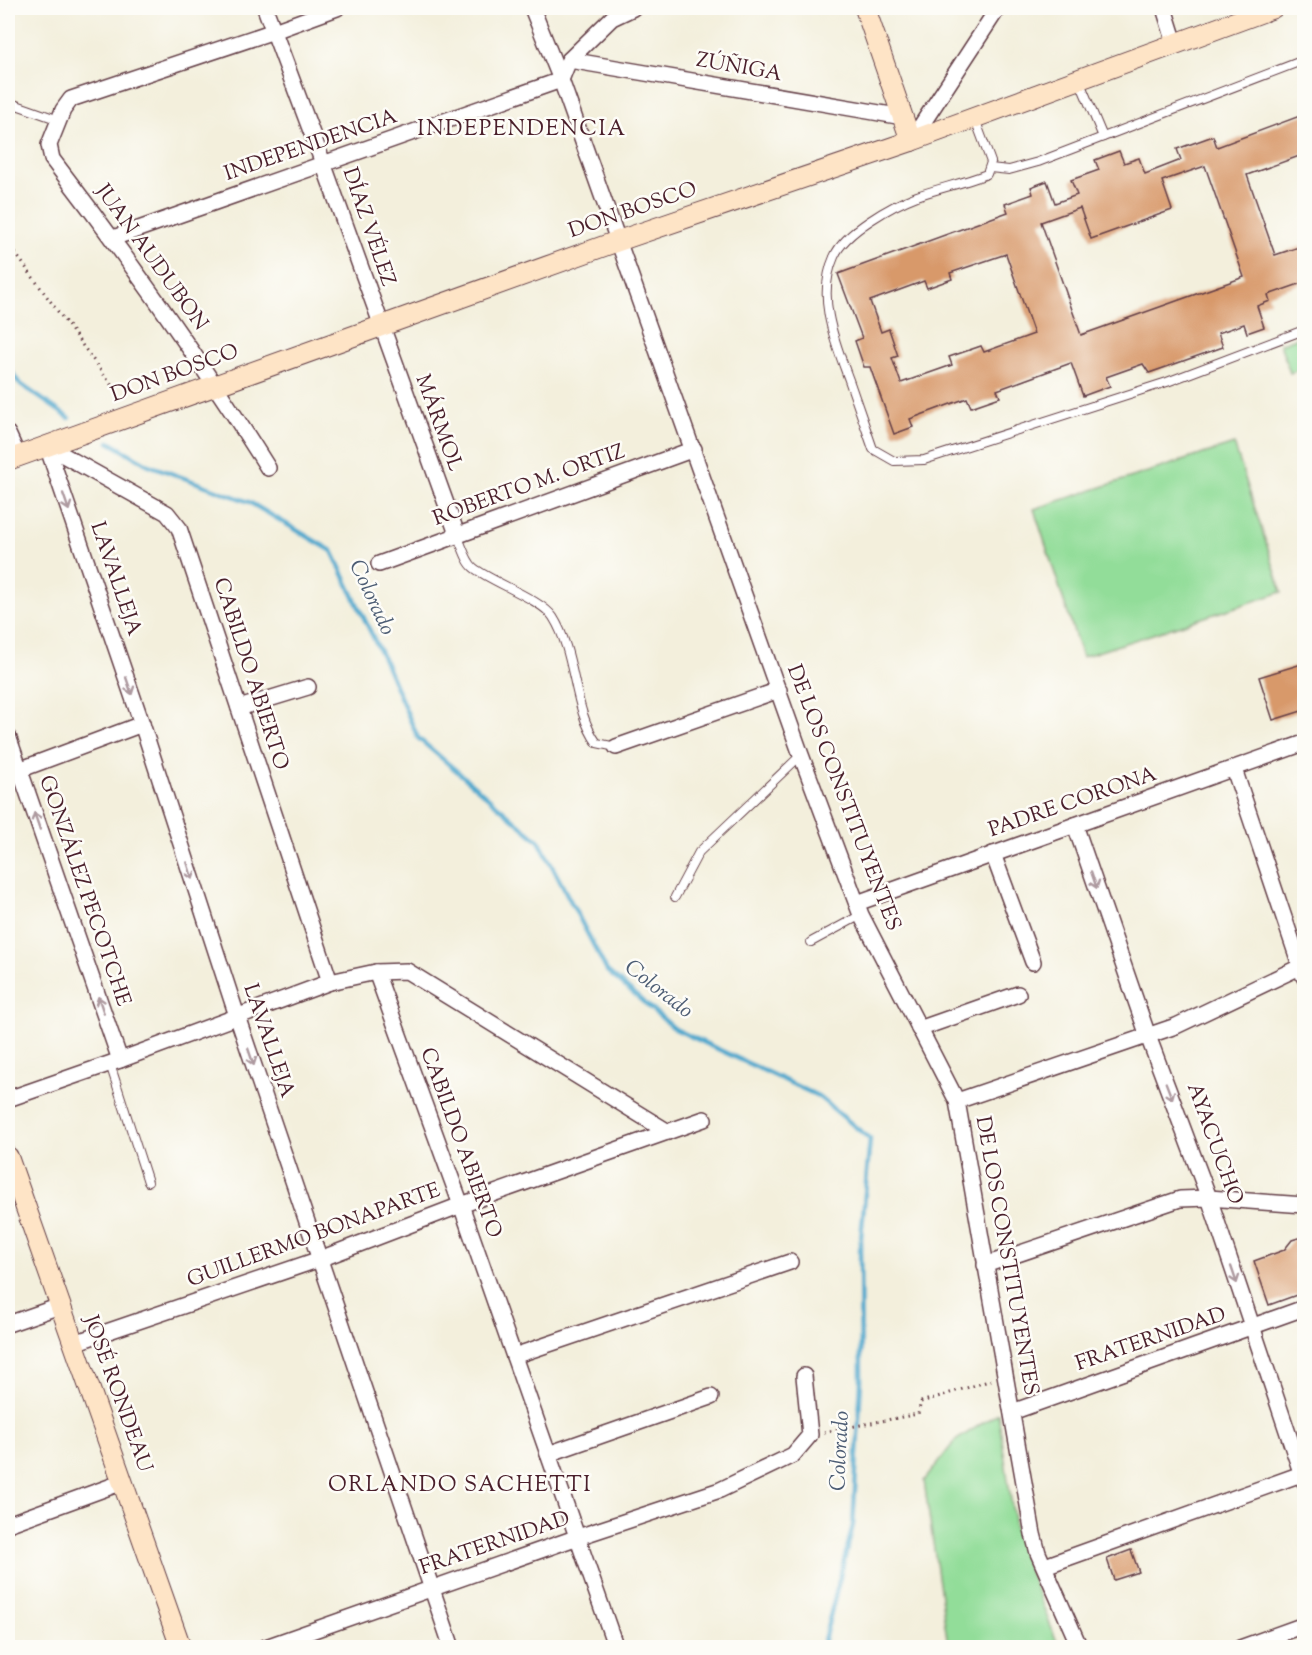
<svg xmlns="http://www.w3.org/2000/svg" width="1312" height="1655" font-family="'Sorts Mill Goudy',serif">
<rect width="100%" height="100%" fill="#fdfcf7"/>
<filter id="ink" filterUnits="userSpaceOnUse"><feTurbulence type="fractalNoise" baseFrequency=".0167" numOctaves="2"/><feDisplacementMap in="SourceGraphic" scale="12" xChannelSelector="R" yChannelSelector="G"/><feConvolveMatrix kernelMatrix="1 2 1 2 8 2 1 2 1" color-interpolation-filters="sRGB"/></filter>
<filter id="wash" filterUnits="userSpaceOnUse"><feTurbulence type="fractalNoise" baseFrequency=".008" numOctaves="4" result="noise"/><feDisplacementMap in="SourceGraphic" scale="24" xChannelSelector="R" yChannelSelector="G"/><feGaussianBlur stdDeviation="1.35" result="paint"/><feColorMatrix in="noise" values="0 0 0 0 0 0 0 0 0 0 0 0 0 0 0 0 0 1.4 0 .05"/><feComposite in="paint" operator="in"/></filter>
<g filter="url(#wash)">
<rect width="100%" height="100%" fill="#f3efdc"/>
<g fill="#92dd99" stroke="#6e7e62" stroke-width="1.5">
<polygon points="1304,335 1304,368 1290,373 1280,344"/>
<polygon points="1234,444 1282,592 1082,657 1034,509"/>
<polygon points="998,1413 1017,1540 1059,1647 955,1647 947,1638 924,1481 955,1441"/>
</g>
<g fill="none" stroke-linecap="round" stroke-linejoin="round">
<g stroke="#50a8cd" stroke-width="4.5">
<polyline points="8,366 19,383 69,418"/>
<polyline points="109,442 149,465 249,502 332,551 385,662 418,738 539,841 607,971 675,1029 818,1096 870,1139 860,1249 861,1381 853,1525 822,1648"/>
</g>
</g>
<g id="blocks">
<g fill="#d8996a" fill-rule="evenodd">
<path d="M1305,114V154L1247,175L1275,255L1305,245V282L1268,295L1270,301L1257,306L1264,327L1247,333L1244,324L1218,333L1223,347L1149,373L1143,364L1106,377L1110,386L1083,396L1071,363L997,390L1000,397L971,407L967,398L910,419L913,427L894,434L870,367H864L855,341L862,338L838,274L1008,212L1005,204L1033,194L1031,187L1047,181L1055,203L1077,195L1071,180L1099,170L1095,160L1119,151L1124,163L1139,158L1145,174L1181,160L1177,149L1213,136L1217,147ZM1205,166L1244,277L1081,335L1041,222L1080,208L1091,239L1172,210L1162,181ZM1006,254L1034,334L984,352L981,346L949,357L952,365L901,383L892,358L898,356L889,329L881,332L870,301L924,281L927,288L952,279L950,273Z"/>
<polygon points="1305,663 1305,710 1273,720 1259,677"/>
<polygon points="1305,1236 1305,1292 1269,1305 1254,1261 1284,1250 1292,1240"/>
<polygon points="1131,1550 1139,1572 1114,1580 1107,1559"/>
</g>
</g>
</g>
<g filter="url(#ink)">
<use href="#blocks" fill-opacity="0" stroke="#633e46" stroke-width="1.5"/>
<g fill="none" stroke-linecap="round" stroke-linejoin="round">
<defs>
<g id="lane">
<polyline points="1079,80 1103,137"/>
<polyline points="8,102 59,120"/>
<path d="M975,119L991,162L987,174C964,183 940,188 917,196C893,205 844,232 834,257C816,297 835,342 849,380C857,403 865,426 873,449L894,461L924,460L1167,382L1304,330"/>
<polyline points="990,168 1009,170 1038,162 1304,60"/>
<path d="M457,535C462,545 466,562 474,568C492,582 542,600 553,617C577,655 572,708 597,743L616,747"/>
<polyline points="675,897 699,852 801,755"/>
<polyline points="811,942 861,915"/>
<polyline points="110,1064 148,1182"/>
</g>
<g id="street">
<polyline points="265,8 323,163 457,534"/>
<polyline points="532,8 561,80 801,755 861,915 957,1101 1033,1534 1038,1553 1080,1648"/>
<polyline points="1164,8 1175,43"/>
<polyline points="569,60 903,117"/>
<polyline points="911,141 998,8"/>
<polyline points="113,238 561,80 569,60 612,18 633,8"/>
<polyline points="8,434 18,456"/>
<polyline points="47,446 142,724 237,1016 452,1648"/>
<polyline points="47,446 167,513 179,528 330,982"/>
<path d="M268,468C201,361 129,259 52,159L49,145L63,110L71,99L274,31L337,8"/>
<polyline points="379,564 694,449"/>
<polyline points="239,708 308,687"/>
<polyline points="8,736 120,1060"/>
<polyline points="616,747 779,690"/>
<polyline points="1234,769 1304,977"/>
<polyline points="19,770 142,724"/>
<polyline points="1075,825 1148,1036 1209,1198 1304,1481"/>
<polyline points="993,854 1033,962"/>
<polyline points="857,903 1304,743"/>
<polyline points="376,972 461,1205 616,1648"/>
<polyline points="919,1029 1018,994"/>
<polyline points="8,1099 120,1060 330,982 376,972 407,971 668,1132"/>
<polyline points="957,1101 1176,1026 1304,965"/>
<polyline points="985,1265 1180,1199 1209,1198 1304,1205"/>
<polyline points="8,1324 60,1306"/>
<polyline points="74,1343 320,1259 461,1205 704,1119"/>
<polyline points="514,1356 790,1262"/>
<polyline points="1012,1412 1304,1308"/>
<polyline points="548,1454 711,1397"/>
<polyline points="8,1524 123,1482"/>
<polyline points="1045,1566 1304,1473"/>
<polyline points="263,1648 578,1537 720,1490 793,1455 810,1435 804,1376"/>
<polyline points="1240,1648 1304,1625"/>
</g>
<g id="secondary">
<polyline points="865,8 911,141"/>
<polyline points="8,460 618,241 911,141 1273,8"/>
<polyline points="8,1157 181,1648"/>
</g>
</defs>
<use href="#lane" stroke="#633e46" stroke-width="10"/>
<use href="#street" stroke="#633e46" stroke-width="18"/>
<use href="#secondary" stroke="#633e46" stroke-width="22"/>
<g stroke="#633e46" stroke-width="3" stroke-dasharray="1.5 4.5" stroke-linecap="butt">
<polyline points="8,243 123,401"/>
<polyline points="824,1432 918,1414 921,1402 992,1380"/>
</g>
<use href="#lane" stroke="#fff" stroke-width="8"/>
<use href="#street" stroke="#fff" stroke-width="15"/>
<use href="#secondary" stroke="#fee4c6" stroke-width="20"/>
</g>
<defs><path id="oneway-shaft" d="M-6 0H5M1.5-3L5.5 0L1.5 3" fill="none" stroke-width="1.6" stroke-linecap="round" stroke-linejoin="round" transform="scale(1.5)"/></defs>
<g stroke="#ae9aa0">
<use href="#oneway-shaft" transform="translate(66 502) rotate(71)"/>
<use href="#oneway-shaft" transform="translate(129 686) rotate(71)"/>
<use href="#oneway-shaft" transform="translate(37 821) rotate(-109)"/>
<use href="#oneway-shaft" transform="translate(190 871) rotate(72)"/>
<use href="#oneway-shaft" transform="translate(1094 880) rotate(71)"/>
<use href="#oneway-shaft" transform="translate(101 1005) rotate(-109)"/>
<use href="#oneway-shaft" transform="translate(251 1057) rotate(71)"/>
<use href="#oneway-shaft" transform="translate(1169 1091) rotate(69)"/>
<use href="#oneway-shaft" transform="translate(1234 1275) rotate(71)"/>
</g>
</g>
<g text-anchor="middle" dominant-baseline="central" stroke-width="5" stroke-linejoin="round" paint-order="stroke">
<g font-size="21" fill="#4a1f2b" stroke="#fdfcf7">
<text transform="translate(739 68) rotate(10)">ZÚÑIGA</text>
<text transform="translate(311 146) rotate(-19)">INDEPENDENCIA</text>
<text transform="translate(633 211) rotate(-19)">DON BOSCO</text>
<text transform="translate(368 227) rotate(71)">DÍAZ VÉLEZ</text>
<text transform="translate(151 258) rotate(54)">JUAN AUDUBON</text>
<text transform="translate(175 374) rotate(-20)">DON BOSCO</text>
<text transform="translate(438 423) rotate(70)">MÁRMOL</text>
<text transform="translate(529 486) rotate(-20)">ROBERTO M. ORTIZ</text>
<text transform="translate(115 579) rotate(71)">LAVALLEJA</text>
<text transform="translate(250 674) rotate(72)">CABILDO ABIERTO</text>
<text transform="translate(843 798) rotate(69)">DE LOS CONSTITUYENTES</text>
<text transform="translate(1073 803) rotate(-19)">PADRE CORONA</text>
<text transform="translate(84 891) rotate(71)">GONZÁLEZ PECOTCHE</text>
<text transform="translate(268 1041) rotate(71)">LAVALLEJA</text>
<text transform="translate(460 1143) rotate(70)">CABILDO ABIERTO</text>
<text transform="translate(1214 1144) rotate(70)">AYACUCHO</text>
<text transform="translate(314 1236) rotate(-20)">GUILLERMO BONAPARTE</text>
<text transform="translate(1006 1256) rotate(80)">DE LOS CONSTITUYENTES</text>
<text transform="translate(1151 1340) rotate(-19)">FRATERNIDAD</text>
<text transform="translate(117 1394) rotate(70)">JOSÉ RONDEAU</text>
<text transform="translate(495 1544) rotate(-19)">FRATERNIDAD</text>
</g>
<g font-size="22" letter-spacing="1.5" fill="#4a1f2b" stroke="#fdfcf7">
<text x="522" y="130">INDEPENDENCIA</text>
<text x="460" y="1486">ORLANDO SACHETTI</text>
</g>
<g font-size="22" font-style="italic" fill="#4d5d74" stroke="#fdfcf7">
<text transform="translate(371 598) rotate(65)">Colorado</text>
<text transform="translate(658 990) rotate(38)">Colorado</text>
<text transform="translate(841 1451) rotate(-87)">Colorado</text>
</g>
</g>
<rect width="1312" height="1655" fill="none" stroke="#fdfcf7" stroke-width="30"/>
</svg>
